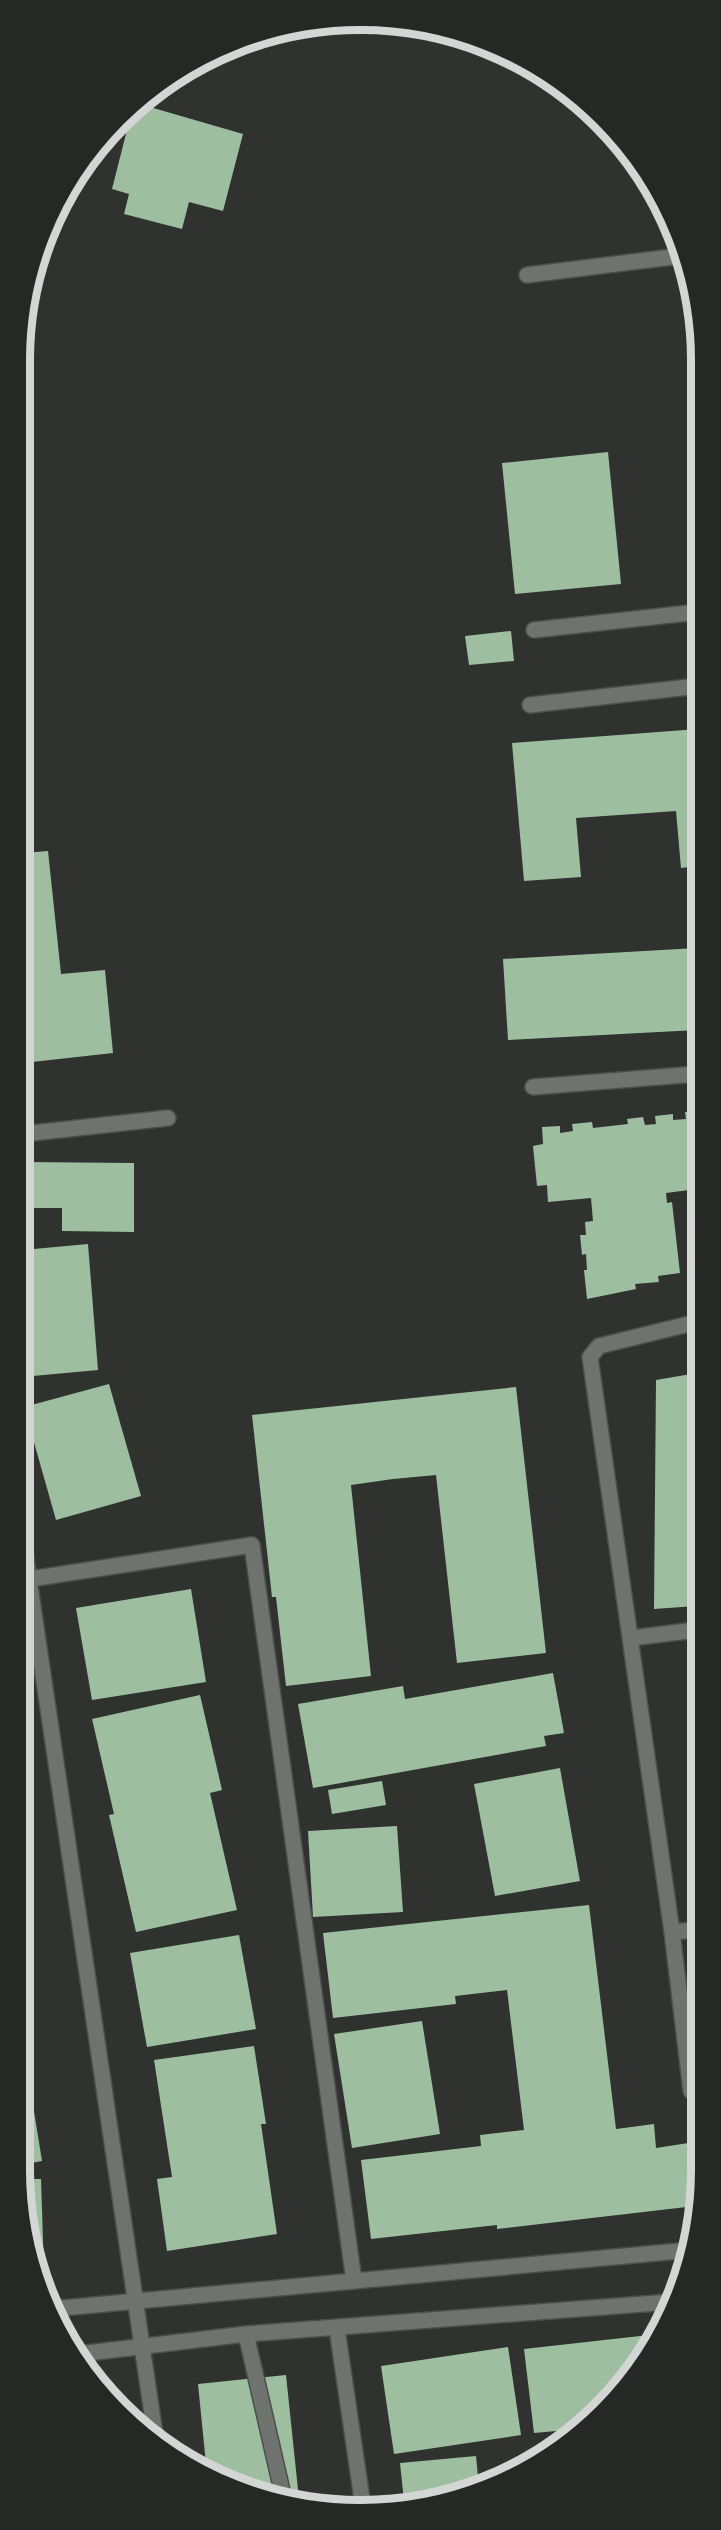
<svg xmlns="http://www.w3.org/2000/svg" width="721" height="2530" font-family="'Source Serif 4',serif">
<rect width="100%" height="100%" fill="#2f322f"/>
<g fill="#9dbfa0">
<polygon points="143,105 243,134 223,211 189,202 182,229 124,214 129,194 112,189 130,118"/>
<polygon points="608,452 621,584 515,594 502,463"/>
<polygon points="511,631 514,661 469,665 465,636"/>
<polygon points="698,729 698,866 681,868 676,811 576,818 581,877 524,881 512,743"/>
<polygon points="48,851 61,974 105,970 113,1053 23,1063 24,853"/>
<polygon points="697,948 697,1030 508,1040 503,959"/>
<polygon points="697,1111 697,1189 666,1193 667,1203 672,1202 680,1273 658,1276 659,1282 635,1284 636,1289 587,1299 584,1270 587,1270 586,1254 582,1255 580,1235 586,1235 585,1222 593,1221 591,1198 548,1202 547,1185 537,1186 533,1146 543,1144 542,1127 560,1126 560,1133 573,1131 572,1124 592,1122 593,1128 628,1124 627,1119 643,1117 645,1125 656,1124 655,1116 673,1114 673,1120 686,1119 685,1112"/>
<polygon points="23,1162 134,1163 134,1232 62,1231 62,1208 28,1208 28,1242 23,1242"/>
<polygon points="697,1221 697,1248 694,1249 688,1223"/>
<polygon points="88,1244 98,1370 22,1377 23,1250"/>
<polygon points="697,1373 696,1606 654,1609 656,1380"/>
<polygon points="109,1384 141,1496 56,1520 24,1407"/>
<polygon points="516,1387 546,1653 457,1663 436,1475 393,1479 351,1485 371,1676 286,1686 276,1597 272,1597 252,1415"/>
<polygon points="191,1589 206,1682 92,1700 76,1608"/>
<polygon points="553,1673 564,1733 544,1736 546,1746 313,1788 298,1704 403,1686 405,1699"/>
<polygon points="200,1695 222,1790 210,1793 237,1910 136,1932 109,1815 114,1814 92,1719"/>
<polygon points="560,1768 580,1881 495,1896 474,1784"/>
<polygon points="382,1781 386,1805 332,1814 328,1790"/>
<polygon points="397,1826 403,1912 313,1917 308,1831"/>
<polygon points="589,1905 616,2129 654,2124 656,2148 695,2142 695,2206 497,2229 497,2225 371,2239 361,2160 481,2146 480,2135 524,2130 507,1990 455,1996 456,2004 333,2018 323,1933"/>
<polygon points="239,1935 256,2029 147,2047 130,1953"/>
<polygon points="422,2021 440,2134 352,2148 334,2034"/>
<polygon points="254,2046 266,2124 261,2124 277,2234 167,2251 157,2179 172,2177 154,2060"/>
<polygon points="28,2074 42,2161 20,2165 20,2075"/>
<polygon points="21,2179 41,2179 44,2272 40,2272"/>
<polygon points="658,2334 656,2340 578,2429 534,2433 524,2349"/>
<polygon points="508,2347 521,2435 394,2454 381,2366"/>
<polygon points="286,2375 299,2499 207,2474 198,2384"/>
<polygon points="476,2456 479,2488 470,2493 404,2501 400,2463"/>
</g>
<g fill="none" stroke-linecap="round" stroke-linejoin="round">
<defs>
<g id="minor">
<polyline points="527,275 680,256"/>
<polyline points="534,630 698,612"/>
<polyline points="530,705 698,686"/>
<polyline points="533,1087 697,1074"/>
<polyline points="23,1134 168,1118"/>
<polyline points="22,1532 155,2434"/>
<polyline points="30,1579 252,1545 354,2281"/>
<polyline points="631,1638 696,1630"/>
<polyline points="672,1932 696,1930"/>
<polyline points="691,2091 672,1932 590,1357 599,1346 697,1322"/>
<polyline points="51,2309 690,2250"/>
<polyline points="337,2329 363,2506"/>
<polyline points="246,2334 283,2495"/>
<polyline points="79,2354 246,2334 670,2302"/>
</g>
</defs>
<use href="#minor" stroke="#4c4f4c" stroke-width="18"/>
<use href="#minor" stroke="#6f736f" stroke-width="15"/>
</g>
<path d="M0 0H721V2530H0ZM360 30H361A330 330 0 0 1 691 360V2170A330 330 0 0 1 361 2500H360A330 330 0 0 1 30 2170V360A330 330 0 0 1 360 30Z" fill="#252825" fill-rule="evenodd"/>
<path fill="none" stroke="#d3d6d4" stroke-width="8" d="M360 30H361A330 330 0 0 1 691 360V2170A330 330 0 0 1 361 2500H360A330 330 0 0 1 30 2170V360A330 330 0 0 1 360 30Z"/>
</svg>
